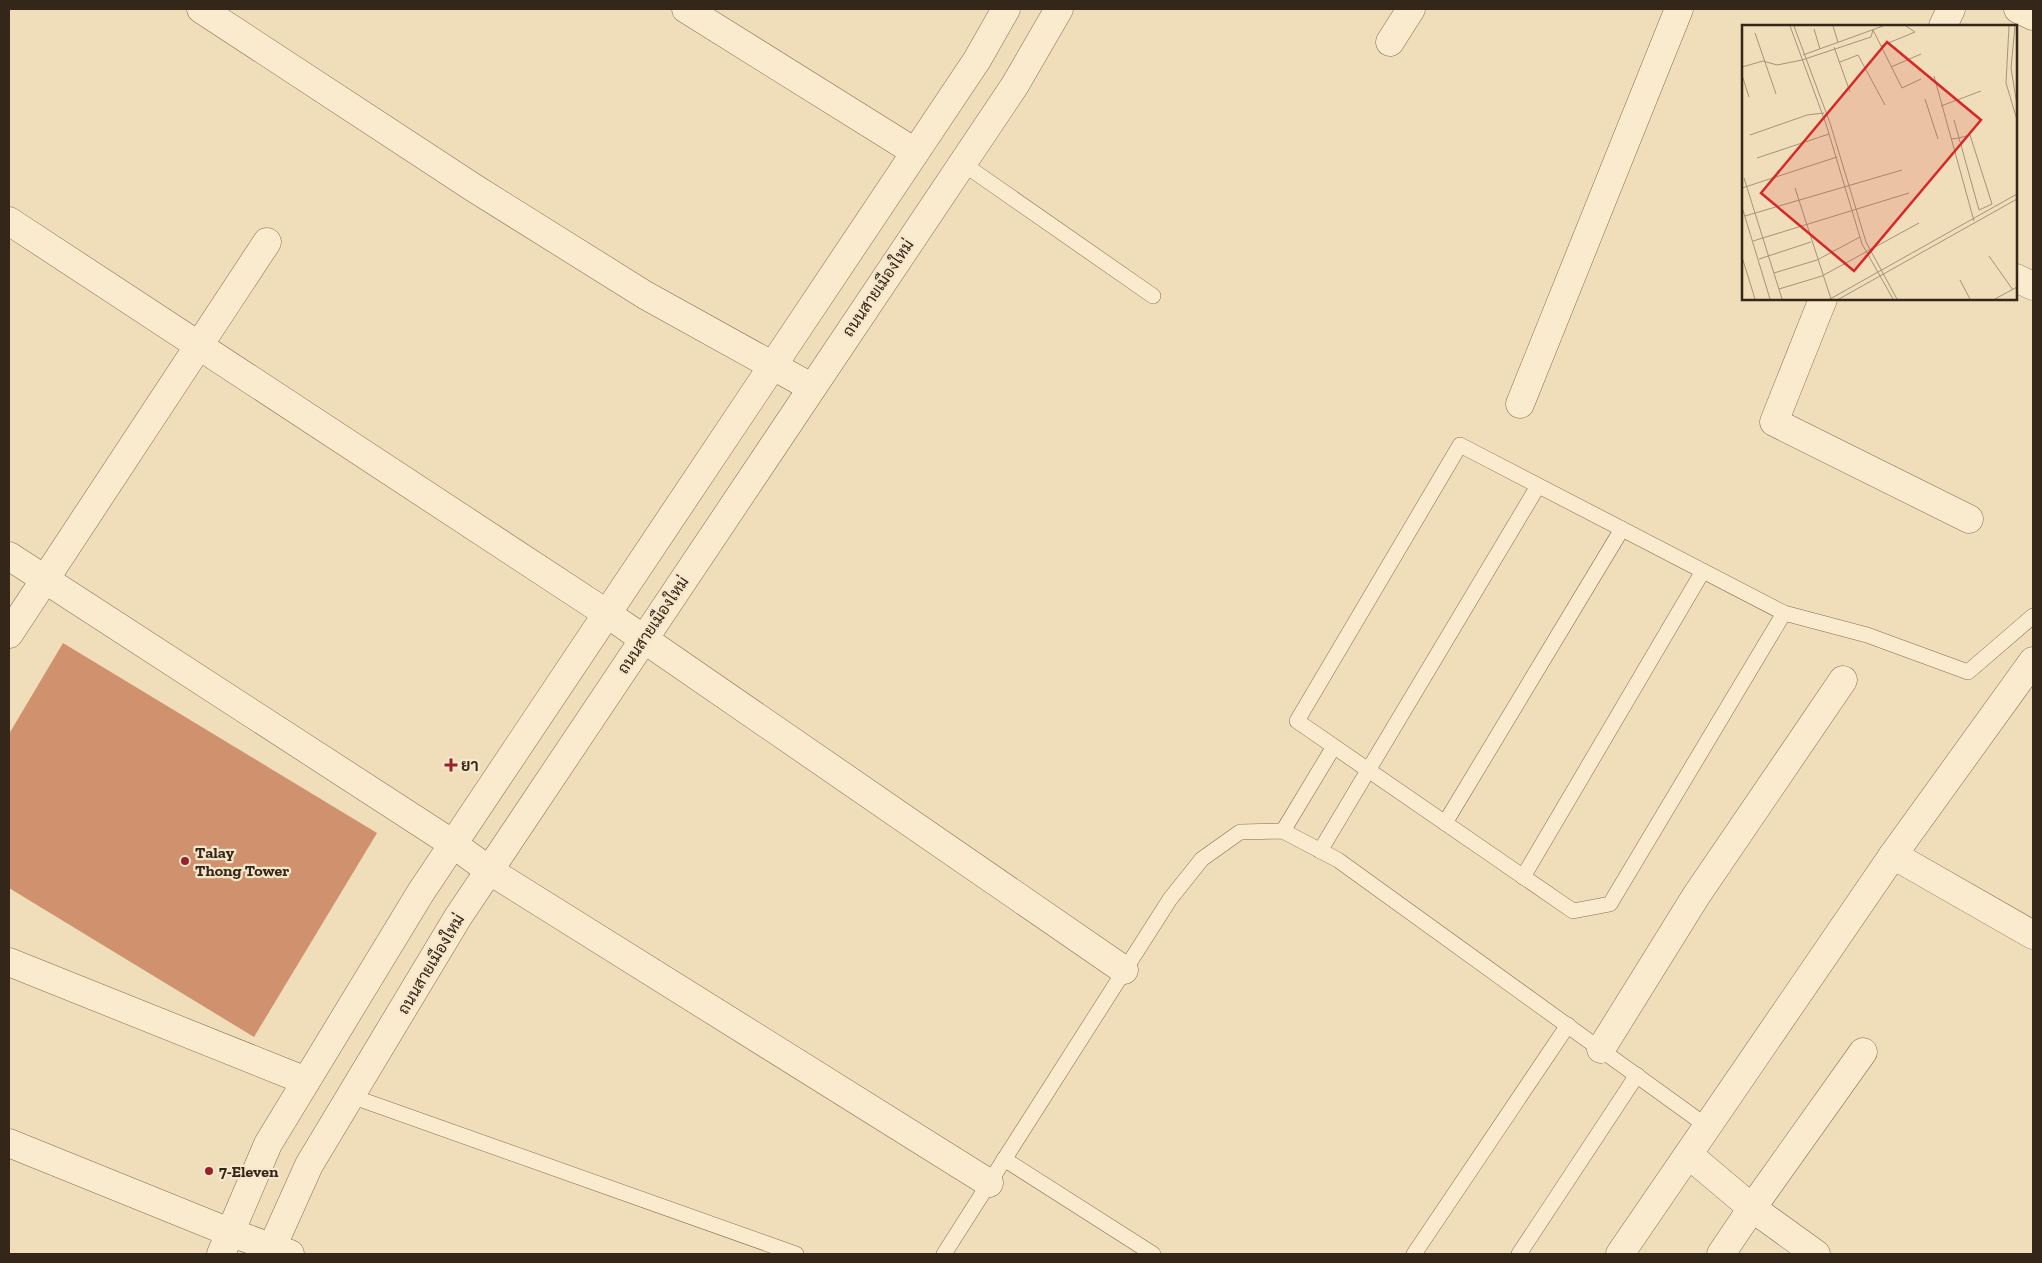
<svg xmlns="http://www.w3.org/2000/svg" width="2042" height="1263" font-family="'Zilla Slab',Sarabun,serif">
<rect width="100%" height="100%" fill="#f0ddba"/>
<polygon fill="#d0926e" points="63,643 377,833 254,1037 9,888 9,734"/>
<g fill="none" stroke-linecap="round" stroke-linejoin="round">
<defs>
<g id="service">
<polyline points="962,163 1153,296"/>
<polyline points="1784,613 1610,904 1573,911 1297,721 1460,445 1784,613 1867,635 1968,672 2033,616"/>
<polyline points="1445,823 1622,529"/>
<polyline points="1283,831 1333,748"/>
<polyline points="1320,851 1538,486"/>
<polyline points="1523,877 1703,571"/>
<polyline points="351,1096 796,1254"/>
<polyline points="1004,1159 1153,1254"/>
<polyline points="944,1254 1170,899 1202,859 1240,832 1283,831 1338,860 1708,1127"/>
<polyline points="1414,1254 1568,1025"/>
<polyline points="1519,1254 1637,1075"/>
</g>
<g id="minor">
<polyline points="201,9 474,188 645,295 811,387"/>
<polyline points="686,9 915,152"/>
<polyline points="2018,9 2033,16"/>
<polyline points="1943,26 1951,9"/>
<polyline points="1390,42 1411,9"/>
<polyline points="9,221 606,613 1124,970"/>
<polyline points="2016,278 2033,286"/>
<polyline points="1823,299 1774,422 1969,519"/>
<polyline points="1520,404 1679,9"/>
<polyline points="9,556 453,844 490,871 989,1183"/>
<polyline points="9,634 267,242"/>
<polyline points="1893,855 2033,935"/>
<polyline points="9,962 306,1081"/>
<polyline points="1601,1049 1696,896 1843,680"/>
<polyline points="9,1143 229,1232 290,1254"/>
<polyline points="1689,1155 1752,1208 1721,1254"/>
<polyline points="1620,1254 1893,855 2033,661"/>
<polyline points="1816,1254 1752,1208 1863,1052"/>
</g>
<g id="tertiary">
<polyline points="221,1254 268,1144 421,892 977,60 1006,9"/>
<polyline points="269,1254 309,1165 458,917 1015,85 1059,9"/>
</g>
</defs>
<use href="#service" stroke="#876c54" stroke-width="16"/>
<use href="#minor" stroke="#876c54" stroke-width="29"/>
<use href="#tertiary" stroke="#876c54" stroke-width="29"/>
<use href="#service" stroke="#faebce" stroke-width="15"/>
<use href="#minor" stroke="#faebce" stroke-width="28"/>
<use href="#tertiary" stroke="#faebce" stroke-width="28"/>
</g>
<g fill="#992129" stroke="#f7e7ca" stroke-width="2">
<path d="M448.5 757.5h5v5h5v5h-5v5h-5v-5h-5v-5h5z"/>
<circle cx="185" cy="861" r="5"/>
<circle cx="209" cy="1171" r="5"/>
</g>
<g text-anchor="middle" dominant-baseline="central" stroke-width="4.5" stroke-linejoin="round" paint-order="stroke">
<g font-size="16" fill="#35261a" stroke="#f7e7ca">
<text transform="translate(878 288) rotate(-56)">ถนนสายเมืองใหม่</text>
<text transform="translate(653 625) rotate(-56)">ถนนสายเมืองใหม่</text>
<text transform="translate(431 964) rotate(-59)">ถนนสายเมืองใหม่</text>
</g>
<g font-size="16" font-weight="bold" fill="#35261a" stroke="#f7e7ca" text-anchor="start">
<text x="461" y="765">ยา</text>
<text x="195" y="852">Talay<tspan x="195" dy="18">Thong Tower</tspan></text>
<text x="219" y="1171">7-Eleven</text>
</g>
</g>
<g transform="translate(1742 25)">
<rect width="275" height="275" fill="#f0ddba"/>
<path fill="none" stroke="#a5947a" stroke-width="1" d="M48,1L84,99L120,219L151,274M52,1L88,98L124,217L155,274M91,1L96,17M267,1L264,58L275,95M273,1L269,43L275,80M72,4L78,24M131,5L160,63L179,54M13,8L34,69M139,21L173,7L164,1M92,22L108,67M61,30L141,1M98,37L116,30L143,80M0,42L21,36L35,40L60,35L129,12L131,5M149,42L179,29M0,50L7,72M192,51L232,196M183,74L196,114M199,81L239,66M8,110L65,90L82,88M209,114L217,113L237,185L250,179L228,110L217,113L212,95M15,133L87,109M2,153L40,274M0,163L95,132M53,163L89,274M0,182L28,274M3,191L160,145M11,216L167,168M247,231L271,265M0,232L13,274M17,234L69,217M32,248L75,235L118,212M218,255L228,274M37,264L80,251L177,198M88,274L275,169M97,274L275,174M253,274L275,262"/>
<path fill="#d62828" fill-opacity="0.15" stroke="#d62828" stroke-width="2.5" d="M145,17L239,95L112,246L19,168Z"/>
<rect width="275" height="275" fill="none" stroke="#35261a" stroke-width="2.5"/>
</g>
<rect width="2042" height="1263" fill="none" stroke="#35261a" stroke-width="20"/>
</svg>
